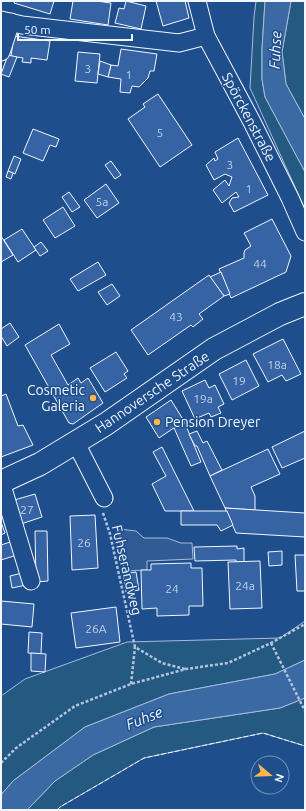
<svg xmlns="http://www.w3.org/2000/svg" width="306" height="811" font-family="Ubuntu,sans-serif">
<rect width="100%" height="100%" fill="#1f4e8c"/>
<g fill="#245a82" stroke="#a8bbd7">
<polygon points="256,1 265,1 262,49 262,79 265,97 305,172 305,209 250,88 254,17"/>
<polygon points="291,1 305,1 305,119 286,84 282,52"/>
<polygon points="305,621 305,660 275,674 169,694 85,727 13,781 1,795 1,696 25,679 127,642 280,638"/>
<polygon points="305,698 305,746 263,733 144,758 60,807 57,810 27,810 55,781 93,755 154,727 280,708"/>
</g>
<polygon fill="#305b95" stroke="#a8bbd7" points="119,529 136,531 144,538 167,538 181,543 192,543 193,559 147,561 147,570 124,571"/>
<g fill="#3b69a3" stroke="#a8bbd7">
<polygon points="265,1 291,1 282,52 286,84 305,119 305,172 265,97 262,79 262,49"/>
<polygon points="305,660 305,698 280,708 154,727 93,755 55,781 27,810 1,810 1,795 13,781 85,727 169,694 275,674"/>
</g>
<g fill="#3563a3" stroke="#f2f6ff">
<polygon points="15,1 54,1 50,14 14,3"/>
<polygon points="73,1 96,1 111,3 108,25 70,19"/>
<polygon points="126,1 146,6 141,29 115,23 119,8 124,9"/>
<polygon points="156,1 185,1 189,18 163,26"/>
<polygon points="14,36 50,41 47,60 31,58 31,63 22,62 23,58 11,56"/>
<polygon points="121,49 157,54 154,71 150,71 148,78 139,87 132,86 130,93 120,92 121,79 108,77 111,65 118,66"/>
<polygon points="78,52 100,54 97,83 75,81"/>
<polygon points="8,55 17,57 9,77 1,74"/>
<polygon points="100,61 111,65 108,77 98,74"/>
<polygon points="158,94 192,145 160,167 128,119 145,107 143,104"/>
<polygon points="33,129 59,139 56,147 50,145 43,161 23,153"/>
<polygon points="238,138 268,195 234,212 229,203 232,198 239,197 236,192 222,203 213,190 225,180 229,186 232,177 225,174 214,180 206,165 214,158 215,161 218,159 215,152"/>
<polygon points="14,156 21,159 15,174 8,171"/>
<polygon points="111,161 121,175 115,179 105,165"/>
<polygon points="8,171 13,173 11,179 6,177"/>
<polygon points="106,184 119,203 97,218 84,200"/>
<polygon points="69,192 80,207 72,212 62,197"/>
<polygon points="63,207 75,226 55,238 43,220"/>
<polygon points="272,219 291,256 286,272 231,298 219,269 244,258 244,253 245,250 251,246 244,233"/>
<polygon points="22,229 36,250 18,262 4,240"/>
<polygon points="1,236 13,255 1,262"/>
<polygon points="41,242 48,251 40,256 34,247"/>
<polygon points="98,262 106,275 78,291 70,279"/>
<polygon points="221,272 230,294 224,296 210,277"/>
<polygon points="209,275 224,296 199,314 203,319 193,327 191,325 148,355 131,330"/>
<polygon points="112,284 120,296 107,305 98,292"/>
<polygon points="10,323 19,337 7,346 1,336 1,329"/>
<polygon points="59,324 70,344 51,355 68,385 78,378 81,383 88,378 103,403 73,424 69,423 25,345"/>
<polygon points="283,339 301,374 286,381 282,375 268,382 253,354"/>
<polygon points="116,352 128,371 124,374 127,378 105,392 90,368"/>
<polygon points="246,360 259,386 232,400 219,374"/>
<polygon points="205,380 209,388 215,385 224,404 218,407 221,413 211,417 209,413 195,419 182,391"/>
<polygon points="6,394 18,426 23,425 33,445 1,457 1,396"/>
<polygon points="171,400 184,421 159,438 146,417"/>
<polygon points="184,421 201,462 191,466 174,428"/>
<polygon points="197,431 203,443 207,441 222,470 210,476 197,446 195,446 189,434"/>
<polygon points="305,431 305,458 282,468 272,447"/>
<polygon points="162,447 194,511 165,511 152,484 166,476 153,452"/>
<polygon points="268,449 280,474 251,487 255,496 255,510 225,508 210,476"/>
<polygon points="35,494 42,517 18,525 11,501"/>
<polygon points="225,508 305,513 305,537 236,533"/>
<polygon points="181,511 227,511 233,525 221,531 217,525 181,525"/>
<polygon points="95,515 98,568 72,570 70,516"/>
<polygon points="1,522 5,533 1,535"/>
<polygon points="35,531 47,531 48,581 36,582"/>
<polygon points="13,541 17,555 1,560 1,545"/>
<polygon points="237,546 237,549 244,548 244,562 236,562 236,560 195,561 194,547"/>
<polygon points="282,551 282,565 269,566 268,552"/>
<polygon points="295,555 305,555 305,591 297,591"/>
<polygon points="260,561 262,608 230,609 228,562"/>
<polygon points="191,563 191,568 202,568 203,606 189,606 189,615 157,616 157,608 142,609 141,570 151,570 151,564"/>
<polygon points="136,572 139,590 126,592 123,574"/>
<polygon points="22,573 26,585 12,588 10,576"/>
<polygon points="1,601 34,604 32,627 1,624"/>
<polygon points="116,607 120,642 76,648 71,613"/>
<polygon points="29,632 42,633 41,654 28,653"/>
<polygon points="31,653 46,654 45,672 31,671"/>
</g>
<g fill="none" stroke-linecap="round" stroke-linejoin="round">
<defs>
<g id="minor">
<polyline points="197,1 206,36 252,122 290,198 305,232"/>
<polyline points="1,20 22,25 179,43 206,36"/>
<polyline points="1,52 11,22"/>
<polyline points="76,443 104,498"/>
<polyline points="1,482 31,581"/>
</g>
<polyline id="major" points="1,482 40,464 106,424 214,349 280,314 305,304"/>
</defs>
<use href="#minor" stroke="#f2f6ff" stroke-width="19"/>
<use href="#major" stroke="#f2f6ff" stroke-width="24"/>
<g stroke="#b3c4dc" stroke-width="2.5" stroke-dasharray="3 2" stroke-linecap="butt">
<polyline points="103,513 110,534 135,647 162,663 185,669"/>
<polyline points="271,643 305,711"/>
<polyline points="131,684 135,647"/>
<polyline points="1,763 16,748 75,706 131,684 186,669 228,663 271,643 305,624"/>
</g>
<use href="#minor" stroke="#1f4e8c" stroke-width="17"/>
<use href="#major" stroke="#1f4e8c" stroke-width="22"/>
<polyline stroke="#f2f6ff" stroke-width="1" stroke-dasharray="5 2" stroke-linecap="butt" points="57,810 60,807 144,758 263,733 305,746"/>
</g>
<g fill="#ffb74d" stroke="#1f4e8c" stroke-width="1.5">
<circle cx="93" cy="398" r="4"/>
<circle cx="157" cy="422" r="4"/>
</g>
<g text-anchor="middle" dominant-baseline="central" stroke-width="3" stroke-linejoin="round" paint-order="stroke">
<g font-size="12" fill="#c3d1e8">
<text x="88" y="68">3</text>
<text x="129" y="74">1</text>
<text x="160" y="132">5</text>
<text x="230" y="164">3</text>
<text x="249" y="188">1</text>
<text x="102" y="201">5a</text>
<text x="260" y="263">44</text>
<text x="176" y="316">43</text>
<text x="277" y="364">18a</text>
<text x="239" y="380">19</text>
<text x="203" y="398">19a</text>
<text x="27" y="509">27</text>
<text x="84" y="542">26</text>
<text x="245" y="585">24a</text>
<text x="172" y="588">24</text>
<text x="96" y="628">26A</text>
</g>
<g font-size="14" fill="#f2f6ff" stroke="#1f4e8c">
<text transform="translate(249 117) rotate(62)">Spörckenstraße</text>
<text transform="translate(152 392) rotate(-34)">Hannoversche Straße</text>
<text transform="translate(127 570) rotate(77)">Fuhserandweg</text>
</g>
<g font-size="14" fill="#f2f6ff" stroke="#1f4e8c" text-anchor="end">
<text x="85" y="390">Cosmetic<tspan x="85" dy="16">Galeria</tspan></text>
<text x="165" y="422" text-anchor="start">Pension Dreyer</text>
</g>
<g font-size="15" font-style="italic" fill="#f2f6ff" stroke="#1f4e8c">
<text transform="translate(275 50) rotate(-87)">Fuhse</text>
<text transform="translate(144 718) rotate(-22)">Fuhse</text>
</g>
</g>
<rect width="306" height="811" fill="none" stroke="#f2f6ff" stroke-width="4"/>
<g transform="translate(270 775) rotate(109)"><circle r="19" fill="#1f4e8c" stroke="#7391ba"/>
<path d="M0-3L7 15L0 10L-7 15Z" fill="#ffb74d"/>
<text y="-6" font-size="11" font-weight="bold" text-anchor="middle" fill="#f2f6ff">N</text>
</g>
<path d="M18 34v6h114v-6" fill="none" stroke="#f2f6ff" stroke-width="2"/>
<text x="24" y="34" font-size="12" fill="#f2f6ff" stroke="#1f4e8c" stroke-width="3" paint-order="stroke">50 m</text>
</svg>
